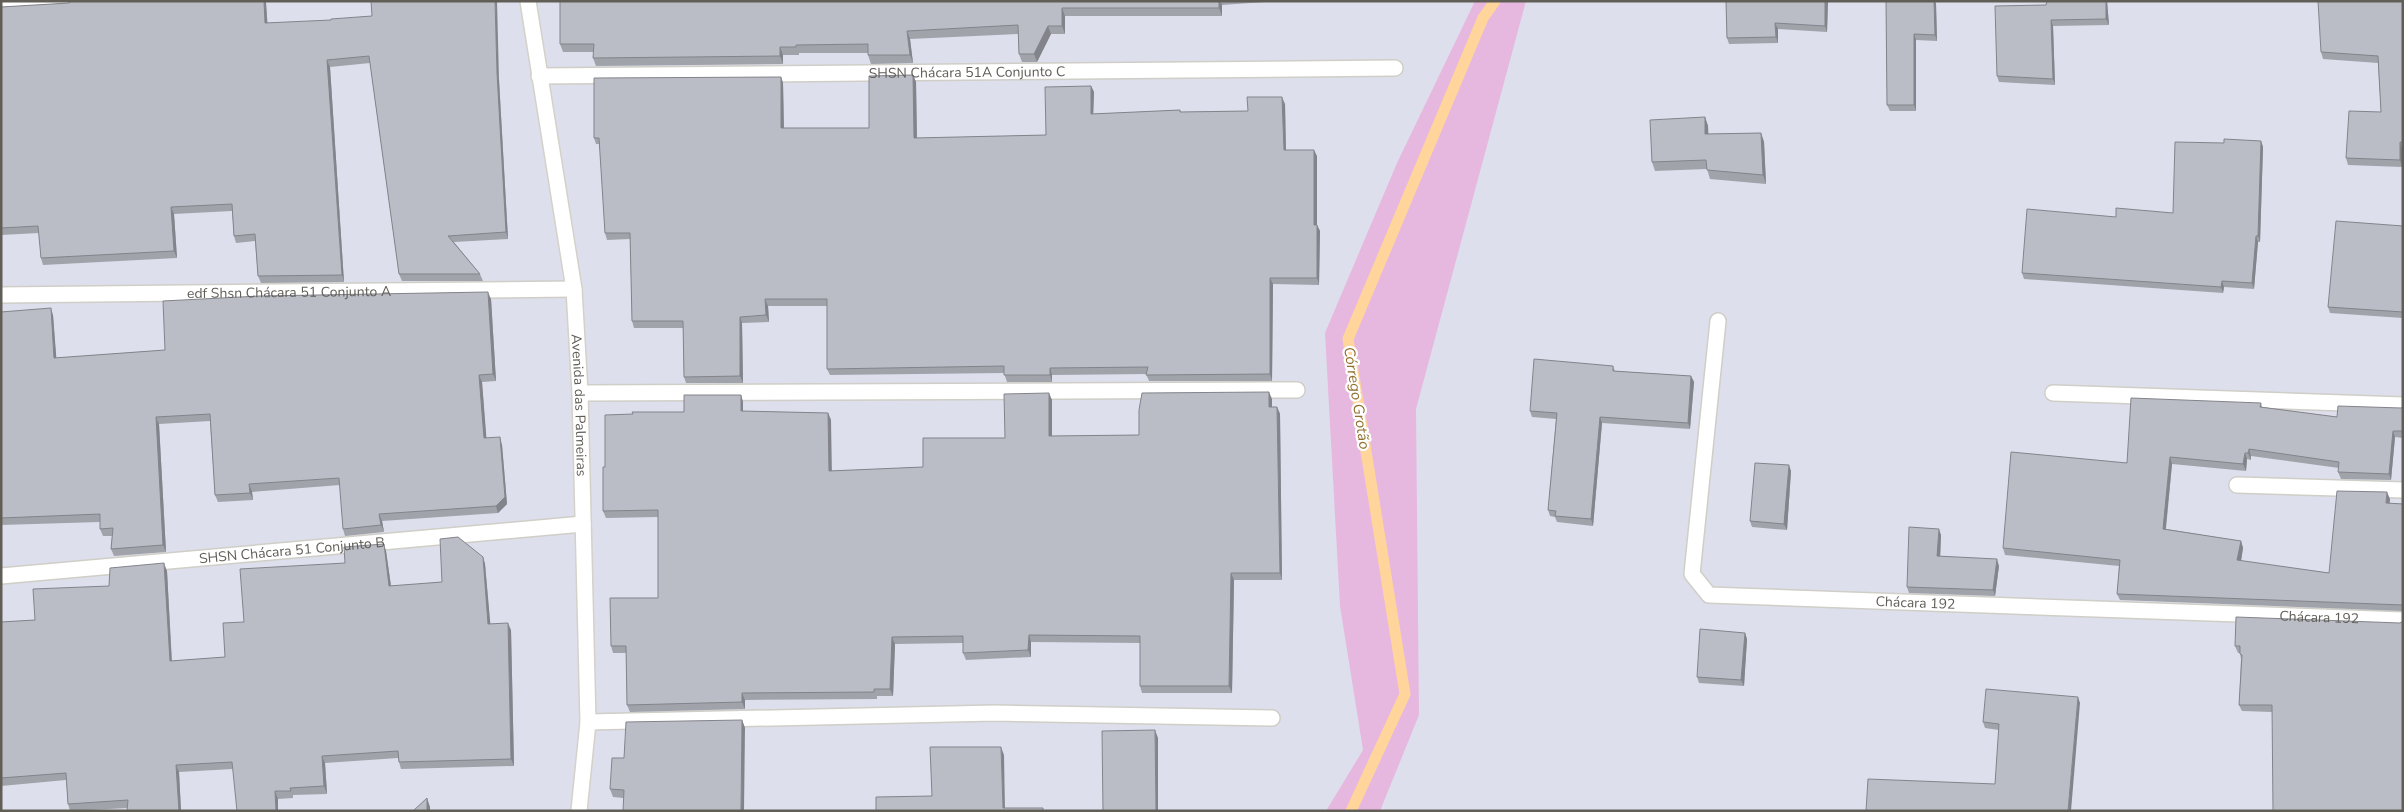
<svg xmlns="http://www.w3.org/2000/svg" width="2404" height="812" font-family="'Nunito Sans',sans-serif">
<rect width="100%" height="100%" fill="#dedfec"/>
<polygon fill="#e6b8df" points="1475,1 1526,1 1416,409 1419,715 1380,811 1326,811 1363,750 1340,606 1325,333 1397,163"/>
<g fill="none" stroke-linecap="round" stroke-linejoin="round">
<polyline stroke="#ffd59b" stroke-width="11" points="1351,811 1405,694 1348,339 1483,18 1495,1"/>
<defs>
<g id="street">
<polyline points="1,6 71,1"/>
<path id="s1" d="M539,76L1395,68"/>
<path id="s2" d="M1,295L574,289"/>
<path id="s3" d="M1718,321L1692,574L1709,595L2403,620"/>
<polyline points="580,393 1297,390"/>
<polyline points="2053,393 2403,405"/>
<polyline points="2237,485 2403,490"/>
<path id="s4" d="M1,576L583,524"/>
<polyline points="588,722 995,713 1272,718"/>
</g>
<g id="secondary">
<path id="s5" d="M528,1L574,289L580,393L588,722L579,811"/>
</g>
</defs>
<use href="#street" stroke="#cfcec7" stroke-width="18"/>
<use href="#secondary" stroke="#d4d1c9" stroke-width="18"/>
<use href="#street" stroke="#fff" stroke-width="15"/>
<use href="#secondary" stroke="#fff" stroke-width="15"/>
</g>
<g fill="#a1a3aa">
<polygon points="560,1 1279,1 1222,5 1222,16 1065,16 1065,34 1051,34 1037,62 1022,62 1019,54 1018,34 910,39 913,63 871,64 868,55 868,53 799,53 799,55 783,55 783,64 596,66 593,58 594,52 563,52 560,44"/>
<polygon points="1364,1 1392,1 1364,2"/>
<polygon points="1726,1 1828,1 1827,32 1778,29 1778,43 1729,44 1727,38"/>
<polygon points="1886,1 1935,1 1936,4 1937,41 1916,40 1916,111 1890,111 1887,105"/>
<polygon points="2047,1 2107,1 2109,25 2053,26 2055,85 1999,82 1997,76 2046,5"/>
<polygon points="2403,1 2402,167 2348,165 2346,158 2381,112 2378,63 2323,59 2321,52"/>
<polygon points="69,3 266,3 267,23 499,80 508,239 454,242 480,274 483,281 402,281 399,274 370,63 330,67 344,282 261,283 258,276 255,241 236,243 234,236 232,211 174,214 177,258 43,265 41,258 39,233 1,235 1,7"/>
<polygon points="913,75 916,82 917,138 1046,135 1091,86 1094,92 1093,114 1180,110 1181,112 1248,111 1285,104 1286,150 1317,156 1317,225 1320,231 1319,285 1273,284 1272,381 1149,381 1146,374 1052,375 1052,382 1007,382 1004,373 830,375 827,369 827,306 768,306 769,322 742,323 743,383 686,383 684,377 683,328 634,328 632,321 630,239 607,240 605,233 600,144 596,144 594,138 781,77 783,83 784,128 869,128"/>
<polygon points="1705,117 1708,126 1708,134 1761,133 1764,142 1766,184 1710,179 1707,169 1655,171 1652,162"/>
<polygon points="2261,141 2263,147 2260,242 2258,242 2254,289 2224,287 2223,293 2024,279 2022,273 2116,217 2173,213 2224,143"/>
<polygon points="2403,226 2403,318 2330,313 2328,307"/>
<polygon points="491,299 496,381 482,382 486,438 502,445 507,504 498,513 382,521 384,532 345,536 343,529 340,485 252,492 253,500 218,502 215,495 210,421 159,424 166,552 114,556 111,549 112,536 103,536 100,529 100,522 1,525 1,312 53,315 56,358 165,350"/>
<polygon points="1613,366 1615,371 1691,376 1694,382 1690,429 1602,423 1593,526 1557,522 1555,517 1550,516 1548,510 1556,419 1532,417 1530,411"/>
<polygon points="741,395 743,402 743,411 828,413 831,420 831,471 923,467 1005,438 1052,400 1052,436 1139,435 1272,399 1272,407 1277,407 1280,414 1282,580 1234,580 1232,693 1142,693 1140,686 1140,643 1031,642 1031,657 966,660 963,653 963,643 895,644 893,696 877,696 877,699 745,700 745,709 630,712 627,705 626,653 613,653 611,646 658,598 658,517 606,518 603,511 605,467 684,412"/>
<polygon points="2261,403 2262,407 2337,417 2401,408 2403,407 2403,438 2395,437 2391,480 2341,479 2338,472 2339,468 2251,456 2251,460 2247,459 2246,471 2172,464 2166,529 2241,541 2243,548 2241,561 2329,573 2390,499 2389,503 2403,504 2403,611 2120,600 2117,594 2119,566 2005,555 2003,548 2127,463"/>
<polygon points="1791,471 1787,530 1752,527 1750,521"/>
<polygon points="1941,535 1940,556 1999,566 1995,596 1909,593 1907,587"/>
<polygon points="386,551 391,586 442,582 483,557 485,564 490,624 511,630 514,766 401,769 399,762 398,758 325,763 327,794 293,795 293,798 278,799 233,769 179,772 181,811 127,811 128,808 70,811 68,804 66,780 1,786 1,622 35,620 109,586 167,571 172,661 225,657 244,622 345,563"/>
<polygon points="2400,623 2272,712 2242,711 2239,705 2241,659 2240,653 2238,653 2235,646"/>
<polygon points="1745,633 1747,639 1744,686 1699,683 1697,677"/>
<polygon points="2080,703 1995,784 1999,730 1985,728 1983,722"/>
<polygon points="742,720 745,728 623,798 613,797 610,789 624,758"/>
</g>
<g fill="#83848b">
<polygon points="264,1 266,1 266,3 268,30 265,23"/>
<polygon points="495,1 497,1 499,80 508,239 506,232 497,73"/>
<polygon points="1219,1 1220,1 1222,5 1222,16 1219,8"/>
<polygon points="1825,1 1828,1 1827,32 1825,26"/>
<polygon points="1934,1 1935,1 1936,4 1937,41 1935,35"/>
<polygon points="2106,1 2107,1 2109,25 2106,19"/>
<polygon points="1062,8 1065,16 1065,34 1062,26"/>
<polygon points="2051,20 2053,26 2055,85 2053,79"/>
<polygon points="1775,23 1778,29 1778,43 1776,37"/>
<polygon points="1048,26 1051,34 1037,62 1034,54"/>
<polygon points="907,31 910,39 913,63 910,55"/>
<polygon points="1914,34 1916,40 1916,111 1914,105"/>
<polygon points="780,47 783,55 783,64 780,56"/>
<polygon points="327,60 330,67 344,282 342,275"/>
<polygon points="913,75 916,82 917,145 914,138"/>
<polygon points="781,77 783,83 784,134 781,128"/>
<polygon points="1091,86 1094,92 1093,121 1091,114"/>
<polygon points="1282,97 1285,104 1286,156 1284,150"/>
<polygon points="1705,117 1708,126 1709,144 1705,134"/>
<polygon points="1761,133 1764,142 1766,184 1763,175"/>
<polygon points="2261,141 2263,147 2260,242 2258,236"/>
<polygon points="2400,142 2402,148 2402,167 2400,160"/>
<polygon points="1314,150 1317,156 1317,231 1314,225"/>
<polygon points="171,207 174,214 177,258 174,251"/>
<polygon points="1317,225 1320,231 1319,285 1317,278"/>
<polygon points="2256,236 2258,242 2254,289 2252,283"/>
<polygon points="1270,278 1273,284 1272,381 1270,374"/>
<polygon points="2222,281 2224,287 2223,293 2221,287"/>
<polygon points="488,292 491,299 496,381 493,374"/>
<polygon points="765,299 768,306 769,322 766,315"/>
<polygon points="51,308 53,315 57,366 54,358"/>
<polygon points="740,317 742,323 743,383 740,376"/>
<polygon points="1050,368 1052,375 1052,382 1050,375"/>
<polygon points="479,375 482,382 487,445 484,438"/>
<polygon points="1691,376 1694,382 1690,429 1688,423"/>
<polygon points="1269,392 1272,399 1272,414 1269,407"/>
<polygon points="1049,393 1052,400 1052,443 1049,436"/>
<polygon points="741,395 743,402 743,418 741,411"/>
<polygon points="1277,407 1280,414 1282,580 1280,573"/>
<polygon points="828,413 831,420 832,478 829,471"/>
<polygon points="156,417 159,424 166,552 163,545"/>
<polygon points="1600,417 1602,423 1593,526 1591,519"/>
<polygon points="2393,431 2395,437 2391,480 2389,474"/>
<polygon points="500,437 502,445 507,504 498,513 496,506"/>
<polygon points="2249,449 2251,456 2251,460 2248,453"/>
<polygon points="2245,453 2247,459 2246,471 2243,464"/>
<polygon points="2170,457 2172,464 2165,535 2163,529"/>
<polygon points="1789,465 1791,471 1787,530 1784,524"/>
<polygon points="249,484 252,492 253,500 250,493"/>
<polygon points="2387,492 2390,499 2389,509 2386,503"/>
<polygon points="379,514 382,521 384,532 381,525"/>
<polygon points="1939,529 1941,535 1940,562 1937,556"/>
<polygon points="2241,541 2243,548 2240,567 2237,560"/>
<polygon points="384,544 386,551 392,593 389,586"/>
<polygon points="483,557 485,564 491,631 488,624"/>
<polygon points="1997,559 1999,566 1995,596 1993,590"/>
<polygon points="164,563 167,571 172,668 170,661"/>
<polygon points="1231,573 1234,580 1232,693 1229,686"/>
<polygon points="508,623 511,630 514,766 511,759"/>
<polygon points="1745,633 1747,639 1744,686 1741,680"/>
<polygon points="1029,635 1031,642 1031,657 1028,650"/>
<polygon points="892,637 895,644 893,696 890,689"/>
<polygon points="742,693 745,700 745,709 742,702"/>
<polygon points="2078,697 2080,703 2071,811 2068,811"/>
<polygon points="742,720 745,728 744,811 741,811"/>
<polygon points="1155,730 1158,738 1158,811 1156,811"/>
<polygon points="1001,747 1004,755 1005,811 1003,808"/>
<polygon points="322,756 325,763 327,794 324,786"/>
<polygon points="176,765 179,772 181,811 179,811"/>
<polygon points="275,791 278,799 278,811 276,811"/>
<polygon points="427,798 430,807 430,811 427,811"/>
</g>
<g fill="#bbbdc6" stroke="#83848b">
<polygon points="72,1 264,1 265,23 331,20 331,19 372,16 371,1 495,1 497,73 506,232 448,236 480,274 399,274 369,56 327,60 342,275 258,276 255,234 234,236 232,204 171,207 174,251 41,258 38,226 1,228 1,7 69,3"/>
<polygon points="560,1 1219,1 1219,8 1062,8 1062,26 1048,26 1034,54 1019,54 1018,25 907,31 910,55 868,55 868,44 796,45 796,47 780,47 780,56 593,58 594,44 560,44"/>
<polygon points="1726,1 1825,1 1825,26 1775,23 1776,37 1727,38"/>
<polygon points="1886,1 1934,1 1935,35 1914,34 1914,105 1887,105"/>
<polygon points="2047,1 2106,1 2106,19 2051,20 2053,79 1997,76 1995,6 2046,5"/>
<polygon points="2318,1 2403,1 2403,142 2400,142 2400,160 2346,158 2349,111 2381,112 2378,56 2321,52"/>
<polygon points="913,75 914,138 1046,135 1045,87 1091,86 1091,114 1180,110 1180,112 1248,111 1247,97 1282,97 1284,150 1314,150 1314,225 1317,225 1317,278 1270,278 1270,374 1146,375 1148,367 1050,368 1050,375 1004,375 1004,366 827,369 827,299 765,299 766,315 740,317 740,376 684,377 683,321 632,321 630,233 605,233 599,138 594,138 594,78 781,77 781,128 869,128 869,76"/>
<polygon points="1705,117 1705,134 1761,133 1763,175 1707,170 1706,160 1652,162 1650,120"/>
<polygon points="2224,139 2261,141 2258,236 2256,236 2252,283 2222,281 2221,287 2022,273 2027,209 2116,217 2116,208 2173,213 2175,142 2224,143"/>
<polygon points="2336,221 2403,226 2403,312 2328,307"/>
<polygon points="488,292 493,374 479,375 484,438 500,437 505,497 496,506 379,514 381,525 343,529 339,478 249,484 250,493 215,495 210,414 156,417 163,545 111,549 113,528 100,529 100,514 1,518 1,312 51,308 54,358 165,350 163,301 260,296"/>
<polygon points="1534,359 1613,366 1613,371 1691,376 1688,423 1600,417 1591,519 1555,516 1556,511 1548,510 1557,413 1530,411"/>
<polygon points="1269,392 1269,407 1277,407 1280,573 1231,573 1229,686 1140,686 1140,636 1029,635 1028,650 963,653 963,636 892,637 890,689 874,689 874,692 742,693 742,702 627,705 626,646 611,646 610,598 658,598 658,510 603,511 603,467 605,467 605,415 633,414 632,412 684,412 684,395 741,395 741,411 828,413 829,471 923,467 923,438 1005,438 1004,394 1049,393 1049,436 1139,435 1139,410 1142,393"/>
<polygon points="2131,398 2261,403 2260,407 2337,417 2338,406 2401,408 2403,407 2403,431 2393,431 2389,474 2338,472 2339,462 2249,449 2248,453 2245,453 2243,464 2170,457 2163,529 2241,541 2237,560 2329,573 2337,491 2387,492 2386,503 2403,504 2403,605 2117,594 2120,560 2003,548 2011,452 2127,463"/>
<polygon points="1755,463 1789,465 1784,524 1750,521"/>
<polygon points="1909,527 1939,529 1937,556 1997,559 1993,590 1907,587"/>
<polygon points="458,537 483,557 488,624 508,623 511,759 399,762 398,751 322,756 324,786 290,788 291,791 275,791 276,811 237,811 232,762 176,765 179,811 127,811 128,800 68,804 66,773 1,778 1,622 35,620 33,589 109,586 110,568 164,563 170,661 225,657 223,623 244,622 240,569 345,563 344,547 384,544 389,586 442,582 440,539"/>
<polygon points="2236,617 2400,623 2403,621 2403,811 2273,811 2272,705 2239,705 2242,655 2240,654 2240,646 2235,646"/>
<polygon points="1700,629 1745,633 1741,680 1697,677"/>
<polygon points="1986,689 2078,697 2068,811 1866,811 1868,779 1995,784 1999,724 1983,722"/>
<polygon points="742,720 741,811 623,811 624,790 610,789 612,758 624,758 626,722"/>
<polygon points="1155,730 1156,811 1103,811 1102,731"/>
<polygon points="930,747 1001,747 1003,808 1043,808 1043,811 876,811 876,797 932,796"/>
<polygon points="427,798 427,811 413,811"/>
</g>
<g text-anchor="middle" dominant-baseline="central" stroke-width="4.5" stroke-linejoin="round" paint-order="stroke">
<g font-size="14" fill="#605e57" stroke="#fff">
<text stroke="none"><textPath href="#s1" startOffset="428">SHSN Chácara 51A Conjunto C</textPath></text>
<text stroke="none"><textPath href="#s2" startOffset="288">edf Shsn Chácara 51 Conjunto A</textPath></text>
<text stroke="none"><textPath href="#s5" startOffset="408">Avenida das Palmeiras</textPath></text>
<text stroke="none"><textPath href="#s4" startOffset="292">SHSN Chácara 51 Conjunto B</textPath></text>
<text stroke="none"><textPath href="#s3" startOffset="488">Chácara 192</textPath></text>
<text stroke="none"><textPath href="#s3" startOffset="892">Chácara 192</textPath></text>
</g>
<g font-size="15" font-style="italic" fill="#926f2c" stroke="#fff">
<text transform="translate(1357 398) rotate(81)">Córrego Grotão</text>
</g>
</g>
<rect width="2404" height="812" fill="none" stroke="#605e57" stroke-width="5"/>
</svg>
